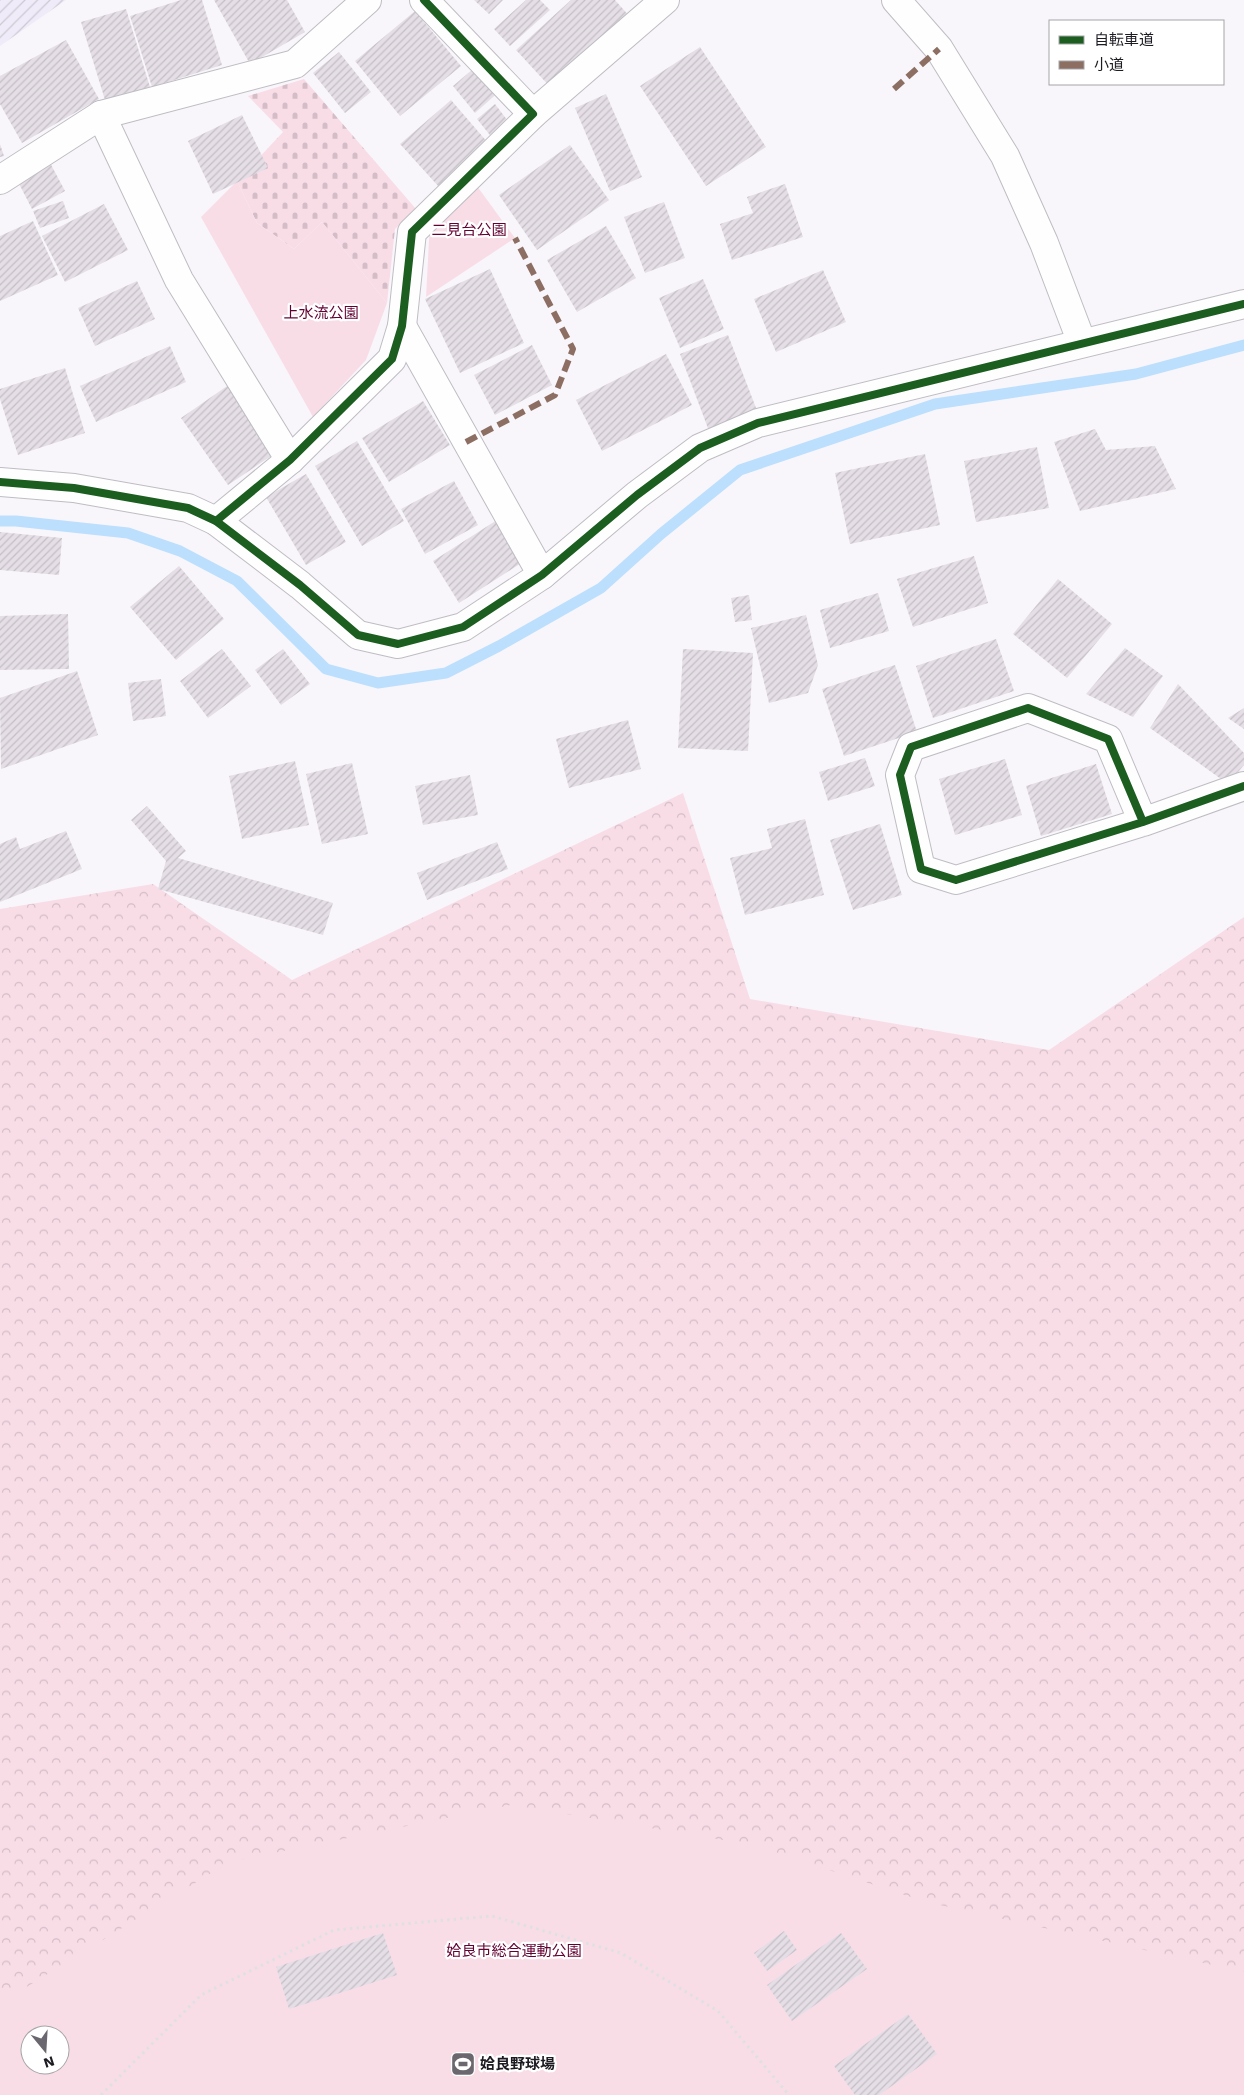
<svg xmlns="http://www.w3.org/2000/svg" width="1244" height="2095" font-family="'Work Sans','Noto Sans JP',sans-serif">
<defs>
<pattern id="industrial-furrows" width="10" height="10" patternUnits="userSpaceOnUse" patternTransform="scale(1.25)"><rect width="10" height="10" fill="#f0ebf8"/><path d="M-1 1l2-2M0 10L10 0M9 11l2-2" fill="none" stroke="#cdc9d4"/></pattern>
<pattern id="forest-crowns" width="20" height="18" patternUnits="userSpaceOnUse" patternTransform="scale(1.25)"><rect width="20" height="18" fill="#f8dde7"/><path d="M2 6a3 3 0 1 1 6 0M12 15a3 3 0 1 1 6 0" fill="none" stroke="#d4bdc6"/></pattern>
<pattern id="cemetery-stones" width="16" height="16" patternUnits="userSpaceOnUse" patternTransform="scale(1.25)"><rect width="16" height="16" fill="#f8dde7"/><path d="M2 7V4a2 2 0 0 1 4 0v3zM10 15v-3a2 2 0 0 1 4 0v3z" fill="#d4bdc6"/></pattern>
<pattern id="building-hatch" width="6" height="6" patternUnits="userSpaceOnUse" patternTransform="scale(1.25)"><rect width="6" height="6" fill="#e5dee6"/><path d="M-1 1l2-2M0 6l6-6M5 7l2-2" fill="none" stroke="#c4bec5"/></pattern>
</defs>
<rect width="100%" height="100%" fill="#f8f6fb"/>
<polygon fill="url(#industrial-furrows)" points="0,0 66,0 0,46"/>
<path fill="url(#forest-crowns)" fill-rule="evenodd" d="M683,793L750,999L1049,1050L1244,917V2095H0V909L153,884L292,980ZM30,2035H60V2065H30Z"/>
<polygon fill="url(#cemetery-stones)" points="304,79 416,209 395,229 387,303 322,222 294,249 257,223 237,181 283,132 248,96"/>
<g fill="#f8dde7" fill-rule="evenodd">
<polygon points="237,181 257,223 294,249 322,222 387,303 366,360 313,417 201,217"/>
<polygon points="474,182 515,238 426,297 430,222"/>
<path d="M511,1805L753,1845L926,1902L1244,1972V2095H0V1999L25,1988L229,1862ZM30,2035H60V2065H30Z"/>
</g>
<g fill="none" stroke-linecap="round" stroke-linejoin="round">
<polyline stroke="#bbdffd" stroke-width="11" points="0,521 16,521 128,533 180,551 237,581 326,669 378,683 446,673 499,646 601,588 661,534 740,470 935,404 1136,374 1244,345"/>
</g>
<g fill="url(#building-hatch)">
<polygon points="181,0 202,0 222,65 152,87 130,16"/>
<polygon points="214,0 287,0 305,32 250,64"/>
<polygon points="474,0 503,0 489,14"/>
<polygon points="526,0 540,0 550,10 510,46 494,29"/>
<polygon points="571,0 615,0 631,18 552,89 516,50"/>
<polygon points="126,9 150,87 105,100 81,22"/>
<polygon points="415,11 461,66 400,116 355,61"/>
<polygon points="66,40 99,99 22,143 0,104 0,76"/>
<polygon points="700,47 766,147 706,186 640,86"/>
<polygon points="339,52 371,92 345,113 313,73"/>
<polygon points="479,64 501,90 475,113 453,86"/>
<polygon points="606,94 642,177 610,191 575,108"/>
<polygon points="451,100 489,144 439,187 400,144"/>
<polygon points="495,104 511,125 493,139 477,119"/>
<polygon points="242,115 268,168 213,194 188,141"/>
<polygon points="0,144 4,156 0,157"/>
<polygon points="570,145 609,200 537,250 499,195"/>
<polygon points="48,159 65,191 32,209 15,176"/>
<polygon points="785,184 803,237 732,260 720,224 753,213 747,197"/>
<polygon points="63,201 69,218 40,228 33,211"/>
<polygon points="664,202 685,258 645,273 624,217"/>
<polygon points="104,204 128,250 65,282 42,236"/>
<polygon points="33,221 58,275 0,301 0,236"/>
<polygon points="606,226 636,278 577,312 547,260"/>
<polygon points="490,269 524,343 460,373 425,299"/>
<polygon points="823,270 846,322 776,352 754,299"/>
<polygon points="703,279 724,329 680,348 659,298"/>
<polygon points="137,281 155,319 95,346 78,308"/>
<polygon points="728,335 758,413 709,431 680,354"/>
<polygon points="532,345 552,385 495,415 474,375"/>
<polygon points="170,346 186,382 96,422 80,386"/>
<polygon points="666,354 692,405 602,451 576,400"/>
<polygon points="65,368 85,433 18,455 0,399 0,389"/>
<polygon points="230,384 277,452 228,485 181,418"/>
<polygon points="423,401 450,445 389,482 362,438"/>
<polygon points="1095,429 1106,450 1155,446 1176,489 1080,511 1054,442"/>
<polygon points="357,441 404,521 362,546 315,466"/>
<polygon points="1037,447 1049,508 976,522 964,461"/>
<polygon points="925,454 940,525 850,544 835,473"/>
<polygon points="306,474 346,542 306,565 266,497"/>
<polygon points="454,481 478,525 425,554 401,509"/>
<polygon points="497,520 523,562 459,603 433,561"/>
<polygon points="0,532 62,538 59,575 0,570"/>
<polygon points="974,556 988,603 913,627 897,579"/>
<polygon points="179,566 224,619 176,660 130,607"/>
<polygon points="1058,579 1112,624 1067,678 1013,634"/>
<polygon points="878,593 889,631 830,648 820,610"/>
<polygon points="749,595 752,620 735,622 731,598"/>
<polygon points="68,614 69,669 0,670 0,616"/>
<polygon points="806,615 818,665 808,693 769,703 751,628"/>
<polygon points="996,639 1014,691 933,718 916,666"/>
<polygon points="1125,648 1163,676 1133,717 1086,694"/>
<polygon points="222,649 251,686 208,718 180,681"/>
<polygon points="283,649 310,684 281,705 255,670"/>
<polygon points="683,649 753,653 748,751 678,748"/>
<polygon points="895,665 917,732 844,756 822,689"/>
<polygon points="77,671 98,735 1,769 0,698"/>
<polygon points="161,679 166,716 133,721 128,683"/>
<polygon points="1178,684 1244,753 1244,765 1228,784 1150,728"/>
<polygon points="1244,708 1244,729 1228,718"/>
<polygon points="628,720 641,769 569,788 556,739"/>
<polygon points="865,758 875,786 828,801 819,772"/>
<polygon points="1005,759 1022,815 955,835 939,779"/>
<polygon points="295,761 309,825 242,839 229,776"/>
<polygon points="352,763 368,834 322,844 306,774"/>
<polygon points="1096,764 1112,814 1041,836 1026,786"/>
<polygon points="470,775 478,815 423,825 415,786"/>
<polygon points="147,806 186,851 178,858 333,903 323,935 158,889 166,861 131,820"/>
<polygon points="805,819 824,895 745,915 730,858 772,848 767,829"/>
<polygon points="880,824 902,895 853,910 830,840"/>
<polygon points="66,831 82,869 0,902 0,844 16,837 20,849"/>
<polygon points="497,842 508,869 427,900 417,873"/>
<polygon points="784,1931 797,1950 767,1971 754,1953"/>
<polygon points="383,1933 397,1975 289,2009 276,1967"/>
<polygon points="841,1933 867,1969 792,2021 767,1985"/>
<polygon points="908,2014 937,2054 879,2095 855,2095 834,2066"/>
</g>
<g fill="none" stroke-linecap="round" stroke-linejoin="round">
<defs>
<g id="minor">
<polyline points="896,0 939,49 1005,156 1044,243 1082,343"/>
<polyline points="533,114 665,0"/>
<polyline points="101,115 179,280 290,460"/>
<polyline points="0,180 101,115 295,64 367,0"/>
<polyline points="402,326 542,575"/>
<polyline points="0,482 74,488 188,508 216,521 300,585 358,635 398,644 463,627 542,575 637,495 700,448 758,423 1244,304"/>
<polyline points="216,521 290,460 392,359 402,326 412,232 533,114 424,0"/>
<polyline points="1143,822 1108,739 1028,708 911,747 900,775 921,869 956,880 1143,822 1244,786"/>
</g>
</defs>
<use href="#minor" stroke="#bfbdc3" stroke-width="30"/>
<polyline stroke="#e0e0e2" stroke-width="3" stroke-dasharray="2.5 4" stroke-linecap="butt" points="101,2095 201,1995 334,1930 492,1916 621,1953 718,2011 789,2095"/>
<use href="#minor" stroke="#fefefe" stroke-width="28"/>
<g stroke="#8d6e63" stroke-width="6" stroke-dasharray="12 6" stroke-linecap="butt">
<polyline points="894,89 939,49"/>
<polyline points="466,442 555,395 573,349 515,238"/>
</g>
<defs>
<g id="cycleway">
<polyline points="0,482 74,488 188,508 216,521 300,585 358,635 398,644 463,627 542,575 637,495 700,448 758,423 1244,304"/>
<polyline points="216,521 290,460 392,359 402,326 412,232 533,114 424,0"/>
<polyline points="1143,822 1108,739 1028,708 911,747 900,775 921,869 956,880 1143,822 1244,786"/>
</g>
</defs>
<use href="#cycleway" stroke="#fff" stroke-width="11"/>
<use href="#cycleway" stroke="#1b5e20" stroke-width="8"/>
</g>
<defs>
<symbol id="stadium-square" viewBox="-11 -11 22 22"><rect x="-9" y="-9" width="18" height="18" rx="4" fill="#6a686e" stroke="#fff"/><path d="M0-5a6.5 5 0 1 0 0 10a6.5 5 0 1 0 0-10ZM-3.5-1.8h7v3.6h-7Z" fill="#fff"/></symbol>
</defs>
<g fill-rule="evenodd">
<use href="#stadium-square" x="449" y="2050" width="28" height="28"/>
</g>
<g text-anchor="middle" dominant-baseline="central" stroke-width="4.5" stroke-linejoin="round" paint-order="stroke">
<g font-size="15" fill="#620232" stroke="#fff">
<text x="469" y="230">二見台公園</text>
<text x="321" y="313">上水流公園</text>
<text x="514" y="1951">姶良市総合運動公園</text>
</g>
<g font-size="15" font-weight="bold" fill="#1d1b22" stroke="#fff" text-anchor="start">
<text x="480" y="2064">姶良野球場</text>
</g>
</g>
<rect x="1049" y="20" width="175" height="65" fill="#ffffff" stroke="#a5a4a7"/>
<rect x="1059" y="36" width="25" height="8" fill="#1b5e20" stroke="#a5a4a7"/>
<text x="1094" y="45" font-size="15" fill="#1d1b22">自転車道</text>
<rect x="1059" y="61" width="25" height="8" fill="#8d6e63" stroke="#a5a4a7"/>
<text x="1094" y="70" font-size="15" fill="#1d1b22">小道</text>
<g transform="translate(45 2050) rotate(162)"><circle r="24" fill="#ffffff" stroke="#a5a4a7"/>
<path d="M0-4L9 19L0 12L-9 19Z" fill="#6a686e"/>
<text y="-8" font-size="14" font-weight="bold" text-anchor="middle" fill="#1d1b22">N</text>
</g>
</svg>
